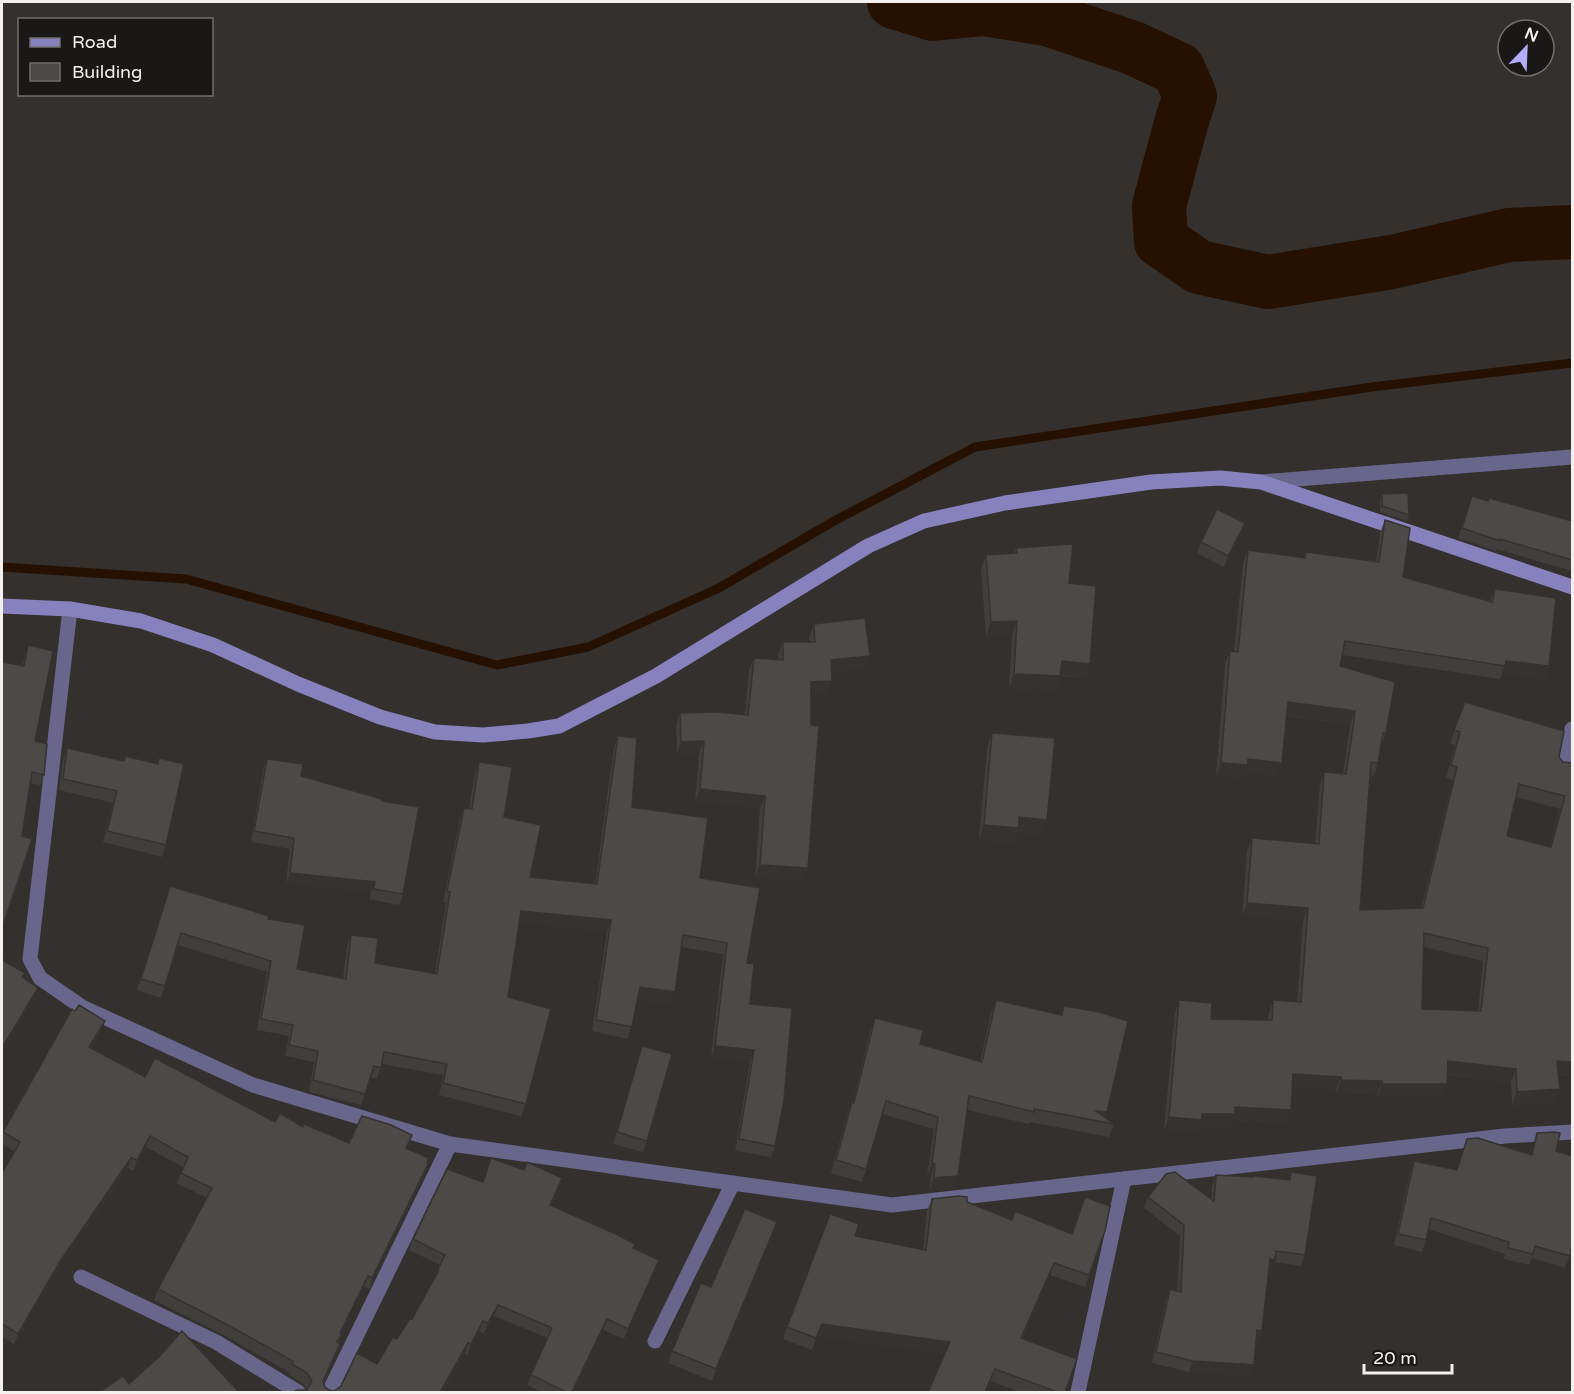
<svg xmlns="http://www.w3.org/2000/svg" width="1574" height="1394" font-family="'Varela Round',sans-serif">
<rect width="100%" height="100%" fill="#33302e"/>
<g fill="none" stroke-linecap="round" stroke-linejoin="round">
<polyline stroke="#261000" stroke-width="9" points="2,567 186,579 497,665 588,647 719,588 834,521 975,447 1372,387 1572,363"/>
<polyline stroke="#261000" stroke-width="54" points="894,2 933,14 984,9 1047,19 1133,48 1178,69 1190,96 1182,120 1159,206 1161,241 1199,267 1268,282 1392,262 1509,235 1572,232"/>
<g stroke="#68668a" stroke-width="15">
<polyline points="1261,482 1572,457"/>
<polyline points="70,609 30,959 40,978 82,1007 253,1085 450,1144 892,1205 1505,1136 1572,1132"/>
<polyline points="1564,767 1572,729"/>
<polyline points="81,1277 216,1342 298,1392"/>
<polyline points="655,1341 733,1183"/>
<polyline points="329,1392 450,1144"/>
<polyline points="1078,1392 1124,1179"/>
</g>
<polyline stroke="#8782bd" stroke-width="15" points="2,606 70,609 141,621 213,645 298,684 380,717 435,732 483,735 528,731 559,726 656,676 868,546 924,521 1005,503 1151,482 1220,478 1261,482 1572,587"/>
</g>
<g fill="#413f3d" fill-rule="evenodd">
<polygon points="1382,494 1409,515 1407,521 1380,512 1380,500"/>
<polygon points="1472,496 1488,501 1572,521 1572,571 1497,549 1496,551 1458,538"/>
<path d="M1385,520L1403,577L1490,601L1495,589L1549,666L1544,679L1502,674L1500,679L1342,655L1340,666L1386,733L1381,746L1378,763L1374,776L1370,775L1360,910L1421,909L1453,780L1446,778L1455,745L1450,743L1465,702L1559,757L1563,762L1572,763V1068L1570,1075H1559L1560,1089L1556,1102L1512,1105L1511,1082L1448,1075L1443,1097H1377V1094L1336,1093V1090L1292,1087L1286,1123L1233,1120L1231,1127H1199L1197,1133L1164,1130L1175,1013L1179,1000L1211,1019L1268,1020L1269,1013L1273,1000L1297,1002L1303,921L1242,916L1247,851L1252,838L1315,844L1320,785L1324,772L1343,773L1348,741L1350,724L1287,716L1278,776L1245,772L1243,778L1216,776L1225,664L1230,651H1234L1243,563L1248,550L1304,558L1306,552L1376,561L1380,533ZM1516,797L1560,809L1550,846L1507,836ZM1424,947L1483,961L1478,1011L1422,1009Z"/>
<polygon points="1245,523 1241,534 1224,567 1197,553 1201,542"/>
<polygon points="1016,548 1069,583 1090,664 1085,678 1060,676 1055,690 1009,688 1012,635 986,636 981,569 986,555 1014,554"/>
<polygon points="814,624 865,668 832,672 827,694 811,694 803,881 755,877 760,808 695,802 699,753 677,754 676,725 680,713 745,715 749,670 754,658 778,660 778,654 783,642 810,642 809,637"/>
<polygon points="28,645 35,741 44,775 40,785 30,783 22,666"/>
<polygon points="992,733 1042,835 1017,832 1013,843 979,840 987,748"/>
<polygon points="618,736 632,807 700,878 747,963 750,1004 775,1146 771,1157 735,1151 750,1062 711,1058 723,954 681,947 670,1004 637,999 632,1027 627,1039 592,1031 607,932 519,922 508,997 526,1104 521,1116 439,1095 443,1075 382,1064 377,1079 370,1077 361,1105 309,1092 314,1062 285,1056 289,1036 257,1030 267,972 178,945 161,998 137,990 170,886 268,919 297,969 343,978 347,946 351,935 375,963 435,974 446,903 443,902 460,819 464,808 469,809 475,773 479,762 530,877 595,884 614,747"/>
<polygon points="67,748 123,761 125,756 157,764 159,758 166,845 162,857 103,842 113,803 59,790 63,759"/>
<polygon points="267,759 301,776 381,801 403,894 399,905 369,899 371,892 286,883 290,849 251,842 263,769"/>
<polygon points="996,1000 1060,1015 1064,1006 1107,1112 1105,1118 1114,1124 1109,1137 1030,1122 1029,1124 967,1110 953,1188 929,1191 931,1176 927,1176 934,1129 882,1114 866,1169 862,1182 831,1173 847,1115 852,1102 853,1103 870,1031 875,1018 920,1044 980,1062 991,1013"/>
<polygon points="75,1011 101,1032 91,1048 145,1077 275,1122 303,1126 349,1143 407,1149 429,1162 425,1173 369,1289 364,1286 341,1334 342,1334 339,1343 340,1344 324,1383 325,1387 329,1390 334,1391 377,1364 412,1319 435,1278 440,1265 409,1250 413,1239 482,1182 524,1170 562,1178 551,1205 634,1248 659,1260 655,1270 624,1339 603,1330 573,1392 541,1392 527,1385 531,1375 548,1338 494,1316 484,1334 479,1331 467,1355 465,1353 442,1392 294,1392 307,1390 304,1384 288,1374 289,1372 220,1333 154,1300 158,1289 207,1198 177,1183 183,1167 146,1147 133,1171 128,1168 55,1273 14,1344 2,1337 2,1173 14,1151 2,1144 2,1135"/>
<polygon points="642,1046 647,1141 643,1152 613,1144"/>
<polygon points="1537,1133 1556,1151 1570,1256 1565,1268 1532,1258 1529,1265 1504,1259 1505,1254 1429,1229 1426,1240 1422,1252 1394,1245 1410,1172 1414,1161 1457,1170 1467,1139 1531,1155"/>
<polygon points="1291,1172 1305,1255 1301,1266 1274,1262 1271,1271 1269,1271 1258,1341 1256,1341 1250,1376 1189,1372 1152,1363 1166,1300 1170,1289 1177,1291 1180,1236 1144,1208 1148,1197 1211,1199 1212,1186 1216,1175 1289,1180"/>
<polygon points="932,1199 967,1202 1012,1220 1072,1234 1105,1231 1085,1287 1050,1275 1022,1338 1065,1392 1020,1392 990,1381 945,1354 817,1336 812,1350 783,1339 830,1214 855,1236 923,1249 927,1211"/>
<polygon points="777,1222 712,1381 668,1363 672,1351 711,1287"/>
</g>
<g fill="#353332">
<polygon points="1245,523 1241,534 1224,567 1228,556"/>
<polygon points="1017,621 1012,635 986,636 991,622"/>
<polygon points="870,656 865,668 827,673 831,660"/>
<polygon points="1062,661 1090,664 1085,678 1057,675"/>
<polygon points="1506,661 1549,666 1544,679 1502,674"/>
<polygon points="1014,674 1060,676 1055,690 1009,688"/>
<polygon points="832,681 827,694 806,695 811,682"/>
<polygon points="1288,702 1355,711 1350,724 1283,715"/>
<polygon points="704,741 699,753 677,754 681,742"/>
<polygon points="1248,759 1282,763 1278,776 1245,772 1243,778 1216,776 1221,763"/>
<polygon points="700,789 765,796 760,808 695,802"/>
<polygon points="1019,817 1047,820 1042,835 1017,832 1013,843 979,840 984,825"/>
<polygon points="760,865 808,868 803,881 755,877"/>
<polygon points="290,873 375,882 371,892 286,883"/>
<polygon points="1247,903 1308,908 1303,921 1242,916"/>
<polygon points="521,911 611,920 607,932 516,922"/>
<polygon points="640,987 675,992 670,1004 635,999"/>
<polygon points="38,988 35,998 2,1053 2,1048"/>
<polygon points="105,1021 101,1032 85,1057 89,1047"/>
<polygon points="715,1046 754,1050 750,1062 711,1058"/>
<polygon points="1448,1061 1516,1069 1511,1082 1443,1074"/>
<polygon points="1557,1061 1572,1061 1572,1068 1570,1075 1553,1074"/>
<polygon points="1293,1074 1341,1077 1336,1090 1288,1087"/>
<polygon points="1341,1080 1382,1081 1377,1094 1336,1093"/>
<polygon points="1382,1084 1447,1084 1443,1097 1377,1097"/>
<polygon points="1560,1089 1556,1102 1512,1105 1517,1092"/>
<polygon points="1235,1107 1291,1110 1286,1123 1233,1120 1231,1127 1199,1127 1197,1133 1164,1130 1169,1117 1202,1114"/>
<polygon points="1096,1111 1107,1112 1103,1122"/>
<polygon points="150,1136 146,1147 133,1171 137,1160"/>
<polygon points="131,1158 128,1168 55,1273 14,1344 18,1334 59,1263"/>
<polygon points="429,1162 425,1173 369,1289 372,1278"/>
<polygon points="932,1163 935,1164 931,1176 927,1176"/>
<polygon points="958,1176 953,1188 929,1191 934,1178"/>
<polygon points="777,1222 772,1234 712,1381 716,1369"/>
<polygon points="1270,1259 1275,1260 1271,1271 1266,1270"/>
<polygon points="659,1260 655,1270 624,1339 628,1329"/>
<polygon points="1054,1263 1050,1275 1016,1350 1021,1338"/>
<polygon points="368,1276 364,1286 336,1344 340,1333"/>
<polygon points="498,1305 494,1316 484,1334 488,1323"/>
<polygon points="607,1319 603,1330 573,1392 572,1392"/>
<polygon points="483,1321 479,1331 467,1355 471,1344"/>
<polygon points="822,1324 950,1342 945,1354 817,1336 812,1350"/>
<polygon points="1257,1330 1262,1331 1258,1341 1253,1341"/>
<polygon points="468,1343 465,1353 442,1392 440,1392"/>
<polygon points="340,1344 337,1354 319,1392 323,1381"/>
<polygon points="1193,1361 1254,1365 1250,1376 1189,1372"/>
</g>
<g fill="#4c4947" stroke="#353332" stroke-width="1.5" fill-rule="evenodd">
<polygon points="1408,493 1409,515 1382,506 1382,494"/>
<polygon points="1472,496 1488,501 1489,498 1572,521 1572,560 1500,539 1500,541 1462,528"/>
<polygon points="1217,509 1245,523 1228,556 1201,542"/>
<path d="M1385,520L1410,528L1403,577L1492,602L1495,589L1556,598L1549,666L1506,661L1505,666L1345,641L1340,666L1395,682L1386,733H1383L1378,763L1371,762L1360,910L1423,908L1457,767L1451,765L1460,732L1454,730L1465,702L1564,731L1559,757L1563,762L1572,763V1062L1557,1061L1560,1089L1517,1092L1516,1069L1448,1061L1447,1084H1382V1081L1341,1080V1077L1293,1074L1291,1110L1235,1107V1114H1202V1120L1169,1117L1179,1000L1212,1003L1211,1019L1272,1020L1273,1000L1301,1002L1308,908L1247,903L1252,838L1319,844L1324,772L1346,774L1353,728L1355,711L1288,702L1282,763L1248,759V765L1221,763L1230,651L1238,652L1248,550L1305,558L1306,552L1379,562ZM1519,784L1565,796L1551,847L1507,836ZM1424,933L1488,948L1481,1011L1422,1009Z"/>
<polygon points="1073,544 1069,583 1096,586 1090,664 1062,661 1060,676 1014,674 1017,621 991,622 986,555 1017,553 1016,548"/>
<polygon points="865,618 870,656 831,660 832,681 811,682 811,725 819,726 808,868 760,865 765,796 700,789 704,741 681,742 680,713 717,712 748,715 754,658 783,660 783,642 815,642 814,624"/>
<polygon points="28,645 53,651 35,741 47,744 44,775 32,772 22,836 32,839 2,928 2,662 24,666"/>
<polygon points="992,733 1055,738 1047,820 1019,817 1019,828 984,825"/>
<polygon points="618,736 637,738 632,807 708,818 700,878 760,888 747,963 754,964 750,1004 792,1008 784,1100 775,1146 739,1139 754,1050 715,1046 727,943 683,935 675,992 640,987 632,1027 596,1020 611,920 521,911 508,997 551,1009 526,1104 443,1083 447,1064 384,1052 381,1068 374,1066 365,1094 313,1080 318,1051 289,1045 293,1025 261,1019 271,961 181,933 165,986 141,979 170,886 269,916 268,919 305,925 297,969 346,979 351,935 378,938 375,963 437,974 450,892 447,891 464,808 472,809 479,762 512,767 504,817 541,825 530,877 597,884"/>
<polygon points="67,748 124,761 125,756 158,764 159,758 184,764 166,845 107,831 117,791 63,779"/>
<polygon points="267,759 303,764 301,776 382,799 381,801 419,807 403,894 373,889 375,882 290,873 294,838 254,831"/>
<polygon points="2,960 25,973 22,977 38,988 2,1048"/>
<polygon points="996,1000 1062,1015 1064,1006 1099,1012 1128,1021 1107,1112 1096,1111 1114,1124 1034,1109 1034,1112 969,1096 958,1176 934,1178 935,1164 932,1163 938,1117 886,1101 866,1169 836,1160 852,1102 854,1103 875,1018 923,1030 920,1044 982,1062"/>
<polygon points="79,1005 105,1021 89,1047 145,1077 155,1058 275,1122 280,1113 303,1127 304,1124 349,1143 362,1116 391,1125 412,1135 406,1148 429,1158 427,1162 429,1162 372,1278 368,1276 340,1333 342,1334 337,1342 340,1344 323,1381 325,1387 329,1390 334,1391 341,1386 357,1353 377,1364 393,1337 397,1339 410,1318 412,1319 439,1270 438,1269 445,1255 413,1239 447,1169 483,1182 491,1158 524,1170 527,1162 562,1178 550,1205 616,1234 635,1244 633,1248 659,1260 628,1329 607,1319 572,1392 566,1392 531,1375 552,1328 498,1305 488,1323 483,1321 471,1344 468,1343 440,1392 294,1392 297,1390 307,1390 312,1381 307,1373 292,1364 293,1361 224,1323 158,1289 212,1188 181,1173 188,1157 150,1136 137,1160 131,1158 59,1263 18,1334 2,1324 2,1173 20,1142 3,1132 72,1009 75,1011"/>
<polygon points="642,1046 672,1054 647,1141 617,1132"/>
<polygon points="1555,1132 1560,1133 1556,1151 1572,1156 1572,1246 1570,1256 1535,1246 1533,1254 1508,1248 1509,1242 1431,1218 1426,1240 1398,1234 1414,1161 1457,1170 1467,1139 1478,1138 1532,1155 1537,1133"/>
<polygon points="1175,1172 1214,1201 1216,1175 1253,1177 1254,1176 1290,1180 1291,1172 1317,1176 1305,1255 1276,1251 1275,1260 1270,1259 1262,1331 1257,1330 1254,1365 1193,1361 1156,1352 1170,1289 1181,1292 1184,1225 1148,1197 1166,1174"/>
<polygon points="958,1196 967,1197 967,1202 1012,1220 1015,1211 1072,1234 1085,1197 1110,1206 1105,1231 1089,1275 1054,1263 1021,1338 1077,1359 1065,1392 1057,1392 995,1369 985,1392 928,1392 950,1342 822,1324 816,1338 787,1327 830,1214 859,1224 855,1236 926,1250 932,1199"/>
<polygon points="745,1209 777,1222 716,1369 672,1351 701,1283 711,1287"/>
<polygon points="182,1331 239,1392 100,1392 123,1376 129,1384 160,1356"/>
</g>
<rect width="1574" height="1394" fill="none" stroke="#f3f1f0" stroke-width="6"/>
<rect x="18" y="18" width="195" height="78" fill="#1a1817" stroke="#716f6e" stroke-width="1.5"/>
<rect x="30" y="38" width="30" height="9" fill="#8782bd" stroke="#716f6e" stroke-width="1.5"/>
<text x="72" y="48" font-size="18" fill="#f3f1f0">Road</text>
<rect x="30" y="63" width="30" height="18" fill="#4c4947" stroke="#716f6e" stroke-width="1.5"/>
<text x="72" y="78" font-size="18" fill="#f3f1f0">Building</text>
<g transform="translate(1526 48) rotate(23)"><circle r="28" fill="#1a1817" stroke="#716f6e" stroke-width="1.5"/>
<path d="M0-4.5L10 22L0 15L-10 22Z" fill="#b3adf9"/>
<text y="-9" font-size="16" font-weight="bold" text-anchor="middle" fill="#f3f1f0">N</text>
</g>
<path d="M1364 1364v9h88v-9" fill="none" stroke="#f3f1f0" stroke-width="3"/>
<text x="1373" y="1364" font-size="18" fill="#f3f1f0" stroke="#1a1817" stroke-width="4.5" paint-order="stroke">20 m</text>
</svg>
